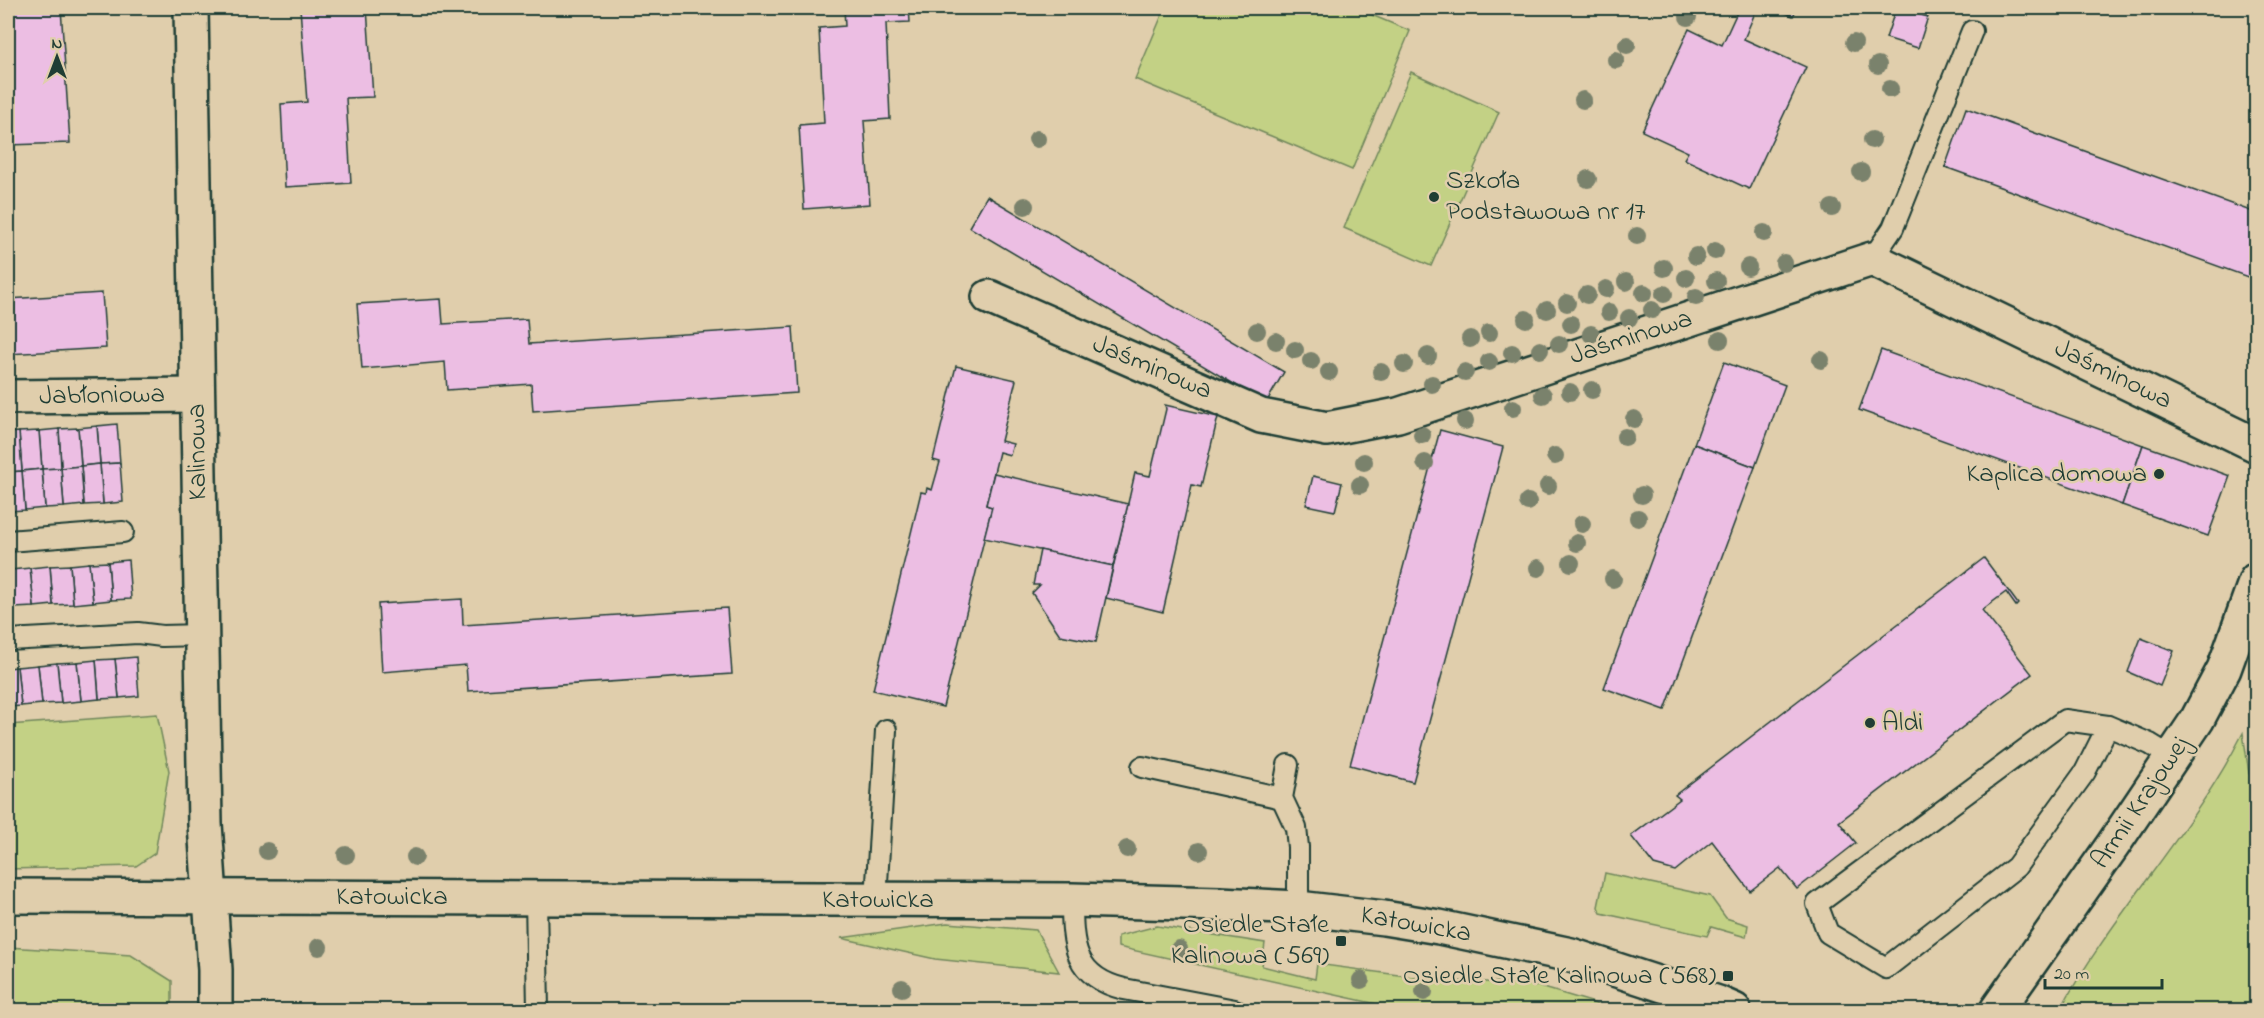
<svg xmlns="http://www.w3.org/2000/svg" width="2264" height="1018" font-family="'Indie Flower',sans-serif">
<rect width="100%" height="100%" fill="#e0ceac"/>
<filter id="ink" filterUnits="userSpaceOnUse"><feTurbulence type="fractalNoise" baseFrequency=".0167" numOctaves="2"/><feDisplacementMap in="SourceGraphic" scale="12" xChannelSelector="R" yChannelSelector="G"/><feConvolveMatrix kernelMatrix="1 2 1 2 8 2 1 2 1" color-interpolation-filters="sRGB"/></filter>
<g filter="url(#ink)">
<g fill="#c3d185" stroke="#71875c" stroke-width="1.5">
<polygon points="1165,8 1355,8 1410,31 1352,170 1135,79"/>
<polygon points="1411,72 1499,112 1431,266 1344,228"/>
<polygon points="157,714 169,771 155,853 136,866 8,869 8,725"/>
<path d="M2243,733L2249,773L2256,786V1010H2060C2113,913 2193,832 2243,733Z"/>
<polygon points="1605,873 1710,896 1726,918 1748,925 1746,937 1711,927 1707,936 1601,913 1598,907"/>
<polygon points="947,923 1036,930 1059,972 935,959 841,938"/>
<polygon points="1157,926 1265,943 1262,966 1315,979 1317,964 1443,981 1527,983 1591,1002 1610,1010 1404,1010 1118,947 1118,936"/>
<polygon points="8,947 131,955 172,981 172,1010 8,1010"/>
</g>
<g fill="#ecbee3" stroke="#1f3d34" stroke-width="1.5">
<polygon points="8,8 61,8 70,143 8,145"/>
<polygon points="300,8 367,8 373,97 346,98 351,183 285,187 281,104 307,102"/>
<polygon points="844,8 909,8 910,22 886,23 890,119 864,121 870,204 804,209 799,125 824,123 819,28 845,26"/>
<polygon points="1739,8 1757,8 1744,39 1806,67 1749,189 1684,159 1688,152 1642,131 1689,29 1722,45"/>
<polygon points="1774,8 1797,8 1793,16"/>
<polygon points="1896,8 1928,17 1918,48 1886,38"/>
<polygon points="1966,108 2256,213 2256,280 1945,167"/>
<polygon points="987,196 1284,372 1266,403 969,227"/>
<polygon points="102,293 106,348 8,354 8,299"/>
<polygon points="441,299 443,324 527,319 529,344 793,327 797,393 533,411 531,384 447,390 445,362 362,369 357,304"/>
<polygon points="1881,350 2143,445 2122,505 1859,410"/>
<polygon points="1724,362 1785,385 1755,467 1694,444"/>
<polygon points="956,366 1016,380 1001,441 1013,444 1010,455 999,452 986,505 992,507 943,707 873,690 921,492 926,493 927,488 932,490 940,462 933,460"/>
<polygon points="1165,405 1218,417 1201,487 1192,485 1163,612 1106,598 1135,473 1150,476 1166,409"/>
<polygon points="117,424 120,463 100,464 97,426"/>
<polygon points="97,426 100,464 81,466 78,428"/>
<polygon points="78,428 81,466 61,468 59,429"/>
<polygon points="59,429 61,468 42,469 39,431"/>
<polygon points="1440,430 1503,447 1413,782 1350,765"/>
<polygon points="39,431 42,469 22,471 19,432"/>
<polygon points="19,432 22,471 8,472 8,433"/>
<polygon points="1694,444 1755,467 1665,710 1604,688"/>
<polygon points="2143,445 2230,476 2208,536 2122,505"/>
<polygon points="120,463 123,502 103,504 100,464"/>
<polygon points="100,464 103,504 84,505 81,466"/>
<polygon points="81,466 84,505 64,507 61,468"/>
<polygon points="61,468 64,507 45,508 42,469"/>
<polygon points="42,469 45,508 25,510 22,471"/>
<polygon points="22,471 25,510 8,511 8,472"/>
<polygon points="994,473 1128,504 1113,566 984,538 992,507 986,505"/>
<polygon points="1313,476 1342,483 1335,511 1306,505"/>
<polygon points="1040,550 1113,566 1096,642 1060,635 1032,593 1040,585 1033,585"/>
<polygon points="1984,558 2018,604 2016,606 2006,592 1982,610 2032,674 1839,822 1856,843 1797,889 1780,868 1750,891 1712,841 1675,871 1654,865 1631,836 1680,799 1675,795"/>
<polygon points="128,560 131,599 111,600 108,562"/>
<polygon points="108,562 111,600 93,602 89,563"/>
<polygon points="89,563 93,602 73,604 70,565"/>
<polygon points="70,565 73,604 53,605 50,566"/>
<polygon points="50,566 53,605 34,607 30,568"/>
<polygon points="30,568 34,607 14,608 11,570"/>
<polygon points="8,570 11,570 14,608 8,609"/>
<polygon points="462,599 463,625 727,608 732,674 468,691 466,665 382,672 378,604"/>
<polygon points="2141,638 2174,651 2160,686 2128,672"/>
<polygon points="136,657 139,696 119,698 115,659"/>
<polygon points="115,659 119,698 99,699 96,660"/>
<polygon points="96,660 99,699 81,701 77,662"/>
<polygon points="77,662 81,701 61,703 57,663"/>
<polygon points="57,663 61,703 42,704 38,665"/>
<polygon points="38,665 42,704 21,706 17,667"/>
<polygon points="17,667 21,706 8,707 8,668"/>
</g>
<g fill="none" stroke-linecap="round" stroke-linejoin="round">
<defs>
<g id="lane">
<polyline points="1872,259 1893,228 1972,31"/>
<polyline points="8,541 123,532"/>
<polyline points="8,640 138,633 162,636 202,635"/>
<polyline points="2108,726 2085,772 2016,867 1886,968 1828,933 1817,904 2065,720 2108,726 2150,744 2173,758"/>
<polyline points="1288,765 1282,798 1296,828 1298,847 1298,908"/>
<polyline points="1142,767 1282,798"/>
<polyline points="536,898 538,1010"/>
<polyline points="876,900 886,730"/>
<path d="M1072,900C1072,945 1074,977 1124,989L1235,1010"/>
</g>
<g id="street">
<polyline points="191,8 205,824 215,970 215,1010"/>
<polyline points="989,297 1261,416 1327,429 1398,415 1872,259 2256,445"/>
<polyline points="8,397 197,395"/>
</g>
<g id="secondary">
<polyline points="8,896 1072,900 1220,904 1298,908 1384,918 1439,927 1571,955 1718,1003 1734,1010"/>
<polyline points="1997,1010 2113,845 2197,720 2224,669 2256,580"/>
</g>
</defs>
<use href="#lane" stroke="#1f3d34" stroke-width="24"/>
<use href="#street" stroke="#1f3d34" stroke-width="38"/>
<use href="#secondary" stroke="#1f3d34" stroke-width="38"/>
<use href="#lane" stroke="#e0ceac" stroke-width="20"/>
<use href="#street" stroke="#e0ceac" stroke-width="33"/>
<use href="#secondary" stroke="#e0ceac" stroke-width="33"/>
</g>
<g fill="#7a826c">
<circle cx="1688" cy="17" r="9"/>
<circle cx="1854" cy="43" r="9"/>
<circle cx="1627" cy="45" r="9"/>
<circle cx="1616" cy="60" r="9"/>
<circle cx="1878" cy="65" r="9"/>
<circle cx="1890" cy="89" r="9"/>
<circle cx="1583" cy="100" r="9"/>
<circle cx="1037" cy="139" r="9"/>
<circle cx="1872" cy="140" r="9"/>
<circle cx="1861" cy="172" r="9"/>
<circle cx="1588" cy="179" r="9"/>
<circle cx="1025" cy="206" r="9"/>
<circle cx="1832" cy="208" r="9"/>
<circle cx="1764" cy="233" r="9"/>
<circle cx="1637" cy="236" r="9"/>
<circle cx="1715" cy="251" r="9"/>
<circle cx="1696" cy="256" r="9"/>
<circle cx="1784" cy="263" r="9"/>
<circle cx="1748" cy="267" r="9"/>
<circle cx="1664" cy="268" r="9"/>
<circle cx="1686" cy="278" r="9"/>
<circle cx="1716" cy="281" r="9"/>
<circle cx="1626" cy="282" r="9"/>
<circle cx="1606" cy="289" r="9"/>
<circle cx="1644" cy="293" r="9"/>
<circle cx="1664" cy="294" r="9"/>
<circle cx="1587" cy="295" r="9"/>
<circle cx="1696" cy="297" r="9"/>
<circle cx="1567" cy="303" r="9"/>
<circle cx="1547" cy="310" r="9"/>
<circle cx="1652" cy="310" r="9"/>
<circle cx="1609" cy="312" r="9"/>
<circle cx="1629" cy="318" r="9"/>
<circle cx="1526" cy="319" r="9"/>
<circle cx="1571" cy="324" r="9"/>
<circle cx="1257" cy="331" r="9"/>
<circle cx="1489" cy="333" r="9"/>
<circle cx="1591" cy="334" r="9"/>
<circle cx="1470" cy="339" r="9"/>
<circle cx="1720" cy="340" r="9"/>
<circle cx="1276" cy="341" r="9"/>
<circle cx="1559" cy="344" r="9"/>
<circle cx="1295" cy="350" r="9"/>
<circle cx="1540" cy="350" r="9"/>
<circle cx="1512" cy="353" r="9"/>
<circle cx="1428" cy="356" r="9"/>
<circle cx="1821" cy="360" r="9"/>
<circle cx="1311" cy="361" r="9"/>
<circle cx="1489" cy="362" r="9"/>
<circle cx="1404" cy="364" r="9"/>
<circle cx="1329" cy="372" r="9"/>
<circle cx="1381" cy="372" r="9"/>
<circle cx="1465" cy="372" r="9"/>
<circle cx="1432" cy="384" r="9"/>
<circle cx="1592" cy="390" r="9"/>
<circle cx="1570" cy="392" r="9"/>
<circle cx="1543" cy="395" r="9"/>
<circle cx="1513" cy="408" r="9"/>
<circle cx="1634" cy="419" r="9"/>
<circle cx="1465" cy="421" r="9"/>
<circle cx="1422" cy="435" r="9"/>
<circle cx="1625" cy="437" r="9"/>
<circle cx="1555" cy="456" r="9"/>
<circle cx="1364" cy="462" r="9"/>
<circle cx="1425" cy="463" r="9"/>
<circle cx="1360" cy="485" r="9"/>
<circle cx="1548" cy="486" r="9"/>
<circle cx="1642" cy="495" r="9"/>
<circle cx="1528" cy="502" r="9"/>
<circle cx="1638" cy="518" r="9"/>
<circle cx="1582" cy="524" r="9"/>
<circle cx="1577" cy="543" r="9"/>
<circle cx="1571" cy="563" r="9"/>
<circle cx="1538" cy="568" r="9"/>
<circle cx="1613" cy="579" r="9"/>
<circle cx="1127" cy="849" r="9"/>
<circle cx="267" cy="851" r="9"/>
<circle cx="1199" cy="851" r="9"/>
<circle cx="346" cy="855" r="9"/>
<circle cx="415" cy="857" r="9"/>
<circle cx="319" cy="947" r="9"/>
<circle cx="1179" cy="949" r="9"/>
<circle cx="1361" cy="980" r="9"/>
<circle cx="902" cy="988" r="9"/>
<circle cx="1424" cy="992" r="9"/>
</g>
</g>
<g fill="#1f3d34" stroke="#e0ceac" stroke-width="2">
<circle cx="1434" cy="197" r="6"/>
<circle cx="2159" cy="474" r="6"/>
<circle cx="1870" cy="723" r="6"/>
<rect x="1335" y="935" width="12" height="12" rx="3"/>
<rect x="1722" y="970" width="12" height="12" rx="3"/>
</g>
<g text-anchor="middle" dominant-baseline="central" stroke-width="5" stroke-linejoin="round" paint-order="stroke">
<g font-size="27" fill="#1f3d34" stroke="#e0ceac" text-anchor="end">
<text x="1446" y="181" text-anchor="start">Szkoła<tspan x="1446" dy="31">Podstawowa nr 17</tspan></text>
<text x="2147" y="474">Kaplica domowa</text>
<text x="1882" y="723" text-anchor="start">Aldi</text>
<text x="1329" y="925">Osiedle Stałe<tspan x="1329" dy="31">Kalinowa (569)</tspan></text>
<text x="1716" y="976">Osiedle Stałe Kalinowa (568)</text>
</g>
<g font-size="27" fill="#1f3d34" stroke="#e0ceac">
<text transform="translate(1631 338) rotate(-18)">Jaśminowa</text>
<text transform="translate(1152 368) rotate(23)">Jaśminowa</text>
<text transform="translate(2113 375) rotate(26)">Jaśminowa</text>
<text transform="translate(102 396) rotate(-1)">Jabłoniowa</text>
<text transform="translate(198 452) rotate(-91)">Kalinowa</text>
<text transform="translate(2141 803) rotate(-56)">Armii Krajowej</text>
<text x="392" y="897">Katowicka</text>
<text x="878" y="900">Katowicka</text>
<text transform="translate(1416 925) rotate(10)">Katowicka</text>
</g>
</g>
<rect width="2264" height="1018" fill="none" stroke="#e0ceac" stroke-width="30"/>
<rect x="15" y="15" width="2234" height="988" fill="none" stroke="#1f3d34" stroke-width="2" filter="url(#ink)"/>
<g transform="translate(57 57)" stroke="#e0ceac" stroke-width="4.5" paint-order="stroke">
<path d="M0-4.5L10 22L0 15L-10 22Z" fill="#1f3d34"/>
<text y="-9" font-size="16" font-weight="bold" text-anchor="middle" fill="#1f3d34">N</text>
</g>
<path d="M2045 979v9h117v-9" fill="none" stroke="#1f3d34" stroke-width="3"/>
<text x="2054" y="979" font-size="18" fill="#1f3d34" stroke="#e0ceac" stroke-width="4.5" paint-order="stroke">20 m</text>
</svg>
